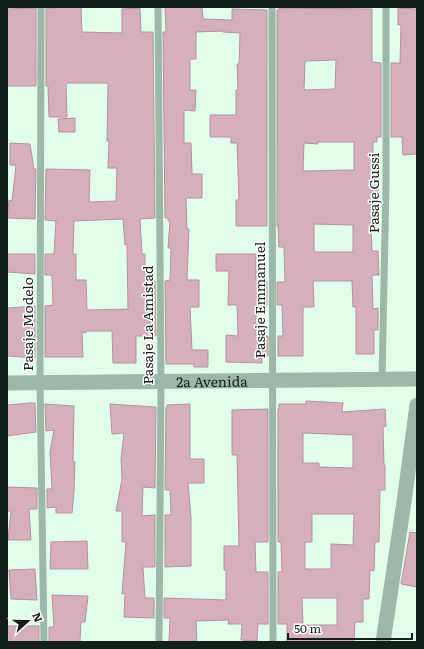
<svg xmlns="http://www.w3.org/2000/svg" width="424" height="649" font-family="Literata,serif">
<rect width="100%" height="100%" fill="#e0fdec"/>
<g fill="#d5afbd" stroke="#b5919e" fill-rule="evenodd">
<path d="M81,7L82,32L122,33V9L140,8L141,32H153L155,218L140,219L142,254H145V281H155L156,336H136V363H113L112,331H86V333L82,332L83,357H45V306L53,305L52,275H45V254H54L56,221L45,220L46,169L90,170L89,202L116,201L117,168H108L109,141H107L108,83H66L67,117H49L48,86H46V8ZM123,219L125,245L127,244L128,309L87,310L86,280H76V254H73L74,221Z"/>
<polygon points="165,7 202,7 203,19 232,20 232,9 267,10 267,226 236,226 236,200 239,200 237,143 231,143 231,137 210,137 210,115 236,115 236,90 238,90 237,64 239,64 240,33 223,32 223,31 196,32 196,59 190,59 190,90 196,90 195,111 184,110 184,143 191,143 192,174 202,174 202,198 186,198 187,229 189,229 187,280 199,280 199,307 190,307 192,350 208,350 208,367 194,367 194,364 166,364 165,281 170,280 171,248 168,248 170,221 168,221 168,218 165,218 163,32 166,32"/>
<polygon points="36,8 36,86 7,86 7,9"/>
<path d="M279,8L372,9V62L381,63V137H377V142H373V171H378V225H371L372,251H378L379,275H372L373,309L378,308V330H374V354H356V307H353L352,281H313L314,307H303V356H278V336H283L282,305H277V282H285L284,247H279L278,226H277V10H279ZM336,60L335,89L304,90L305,61ZM318,142H354V170L303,171L304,143L318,144ZM314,224L353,225V252H314Z"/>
<polygon points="398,8 417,9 417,154 403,155 402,137 391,137 391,63 400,63 401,25 398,25"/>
<polygon points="75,118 75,132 59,132 58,119"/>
<polygon points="10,143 30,144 34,169 36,169 35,219 7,218 9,200 12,201 16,165 10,165"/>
<polygon points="7,254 35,254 35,274 7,272"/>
<polygon points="216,254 256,254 256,281 267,281 267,305 256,305 256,336 268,336 268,356 262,356 262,363 226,362 226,335 238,336 237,305 228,305 229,271 216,271"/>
<polygon points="35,306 35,358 7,356 7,308"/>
<path d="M306,401L343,403L342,412L385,409L386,426L383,427L384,465H385V490H380L379,542H375L374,571L370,570L369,599H363V622H355L354,642H287V624H278V572H282L281,542H278V409H279V404H306ZM303,433L353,435V468L319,467V463H303ZM312,514H354L353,545L331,544V569H305V542H312ZM302,598H337V625H303Z"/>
<polygon points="29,403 35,403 36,432 7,436 7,405"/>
<polygon points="45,404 74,406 73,462 75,462 74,491 72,513 56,513 56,507 47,508 47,489 52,489 50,452 54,430 46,431"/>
<polygon points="110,404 156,407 155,488 143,487 142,516 155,515 155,567 143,567 145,598 154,598 154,618 124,617 125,593 122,594 126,542 122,542 122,511 116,511 122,479 121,459 124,433 112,434"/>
<polygon points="190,404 190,459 204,459 204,483 188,483 191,517 191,566 165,567 165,515 171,515 170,490 165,490 166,407 167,407 167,405"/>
<polygon points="268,409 268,542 255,542 256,572 268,572 268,624 258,624 257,641 241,640 242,624 228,624 229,620 196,621 197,642 169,642 170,618 164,618 164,598 226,600 226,570 224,570 224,546 239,546 237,455 232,455 232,410"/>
<polygon points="7,487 37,488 37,509 29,509 31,540 8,540 11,511 7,511"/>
<polygon points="410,532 417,533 417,587 401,584"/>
<polygon points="87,541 88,569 50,569 51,542"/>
<polygon points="35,569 37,600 11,599 9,570"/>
<polygon points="52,595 88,596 85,622 81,622 80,642 49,642 49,627 54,627"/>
<rect x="7" y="626" width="32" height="16"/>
</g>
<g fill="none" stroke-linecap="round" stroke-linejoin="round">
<g stroke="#9db7a8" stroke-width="7">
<polyline points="41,7 40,383 44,642"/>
<polyline points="158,7 161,382 159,642"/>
<polyline points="272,7 273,642"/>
<polyline points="382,380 386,184 386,7"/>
</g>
<g stroke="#9db7a8" stroke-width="15">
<path id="s1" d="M7,383L417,379"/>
<polyline points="383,642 404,502 417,405"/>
</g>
</g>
<g text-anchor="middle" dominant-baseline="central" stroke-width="3" stroke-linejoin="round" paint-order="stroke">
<g font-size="14" fill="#132019" stroke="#fff">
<text transform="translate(373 193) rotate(-90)">Pasaje Gussi</text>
<text transform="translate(259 300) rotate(-90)">Pasaje Emmanuel</text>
<text transform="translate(27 324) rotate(-90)">Pasaje Modelo</text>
<text transform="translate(147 325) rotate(-90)">Pasaje La Amistad</text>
<text stroke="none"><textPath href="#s1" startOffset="205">2a Avenida</textPath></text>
</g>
</g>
<rect width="424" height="649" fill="none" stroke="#132019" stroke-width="16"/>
<g transform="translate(28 621) rotate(69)" stroke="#ffffff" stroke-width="3" paint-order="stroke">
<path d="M0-3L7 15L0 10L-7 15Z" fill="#132019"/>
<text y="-6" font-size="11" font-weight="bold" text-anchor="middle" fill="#132019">N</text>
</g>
<path d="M288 633v6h124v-6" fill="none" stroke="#132019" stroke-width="2"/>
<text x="294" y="633" font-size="12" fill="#132019" stroke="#ffffff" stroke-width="3" paint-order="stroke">50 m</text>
</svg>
